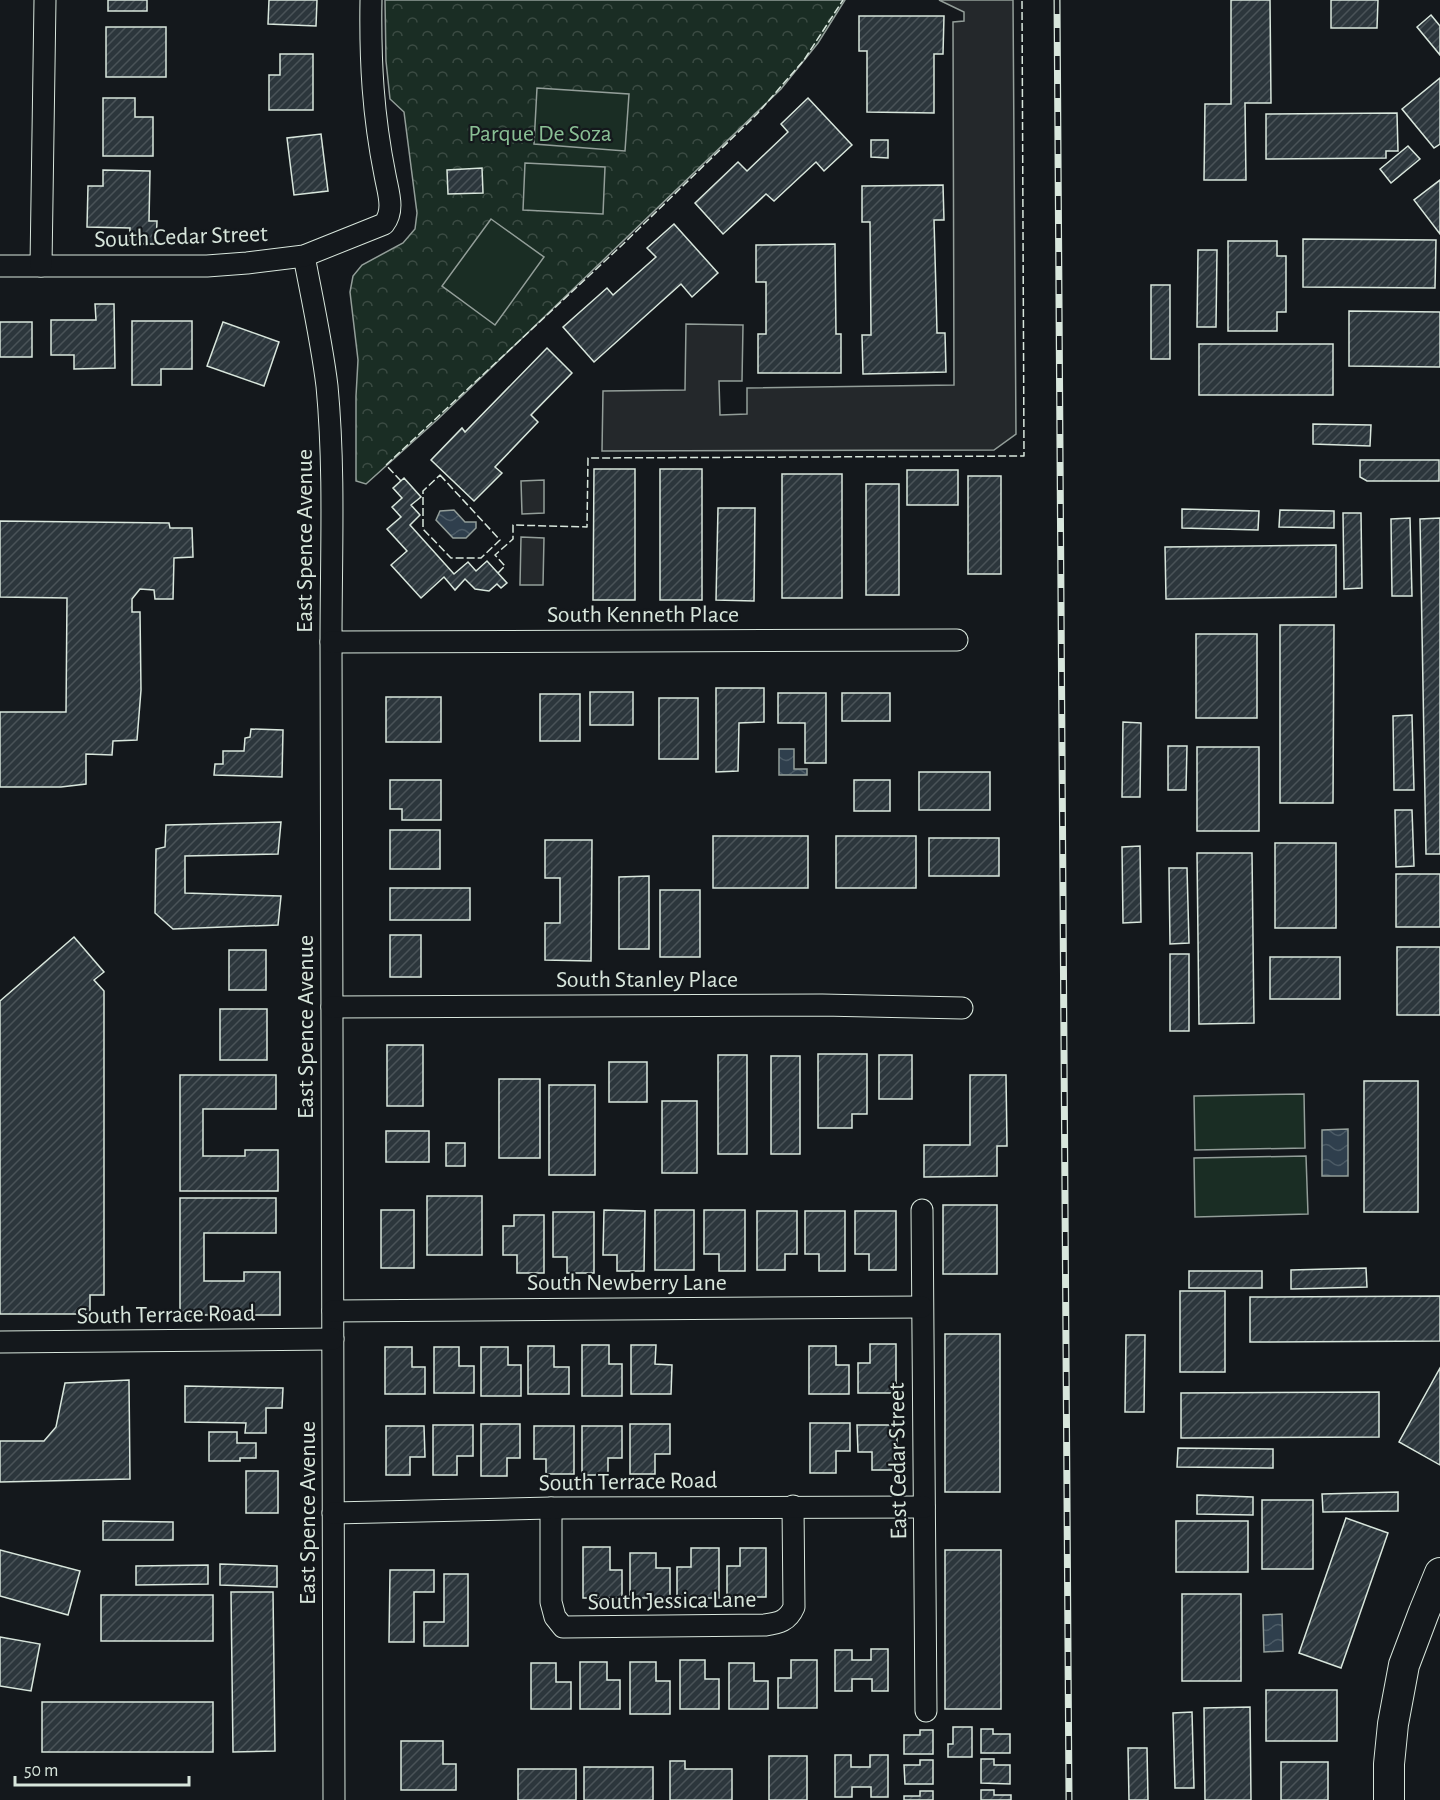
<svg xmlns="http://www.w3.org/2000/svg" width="1440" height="1800" font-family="'Alegreya Sans',sans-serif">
<defs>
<pattern id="forest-crowns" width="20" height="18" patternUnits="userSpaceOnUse" patternTransform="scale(1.5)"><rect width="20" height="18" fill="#1a2d24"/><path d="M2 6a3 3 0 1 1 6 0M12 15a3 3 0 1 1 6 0" fill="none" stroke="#3b4b43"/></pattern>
<pattern id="water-waves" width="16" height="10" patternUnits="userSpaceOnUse" patternTransform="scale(1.5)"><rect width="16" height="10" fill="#2f3f4d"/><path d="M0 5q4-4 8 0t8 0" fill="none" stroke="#4c5b66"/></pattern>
<pattern id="building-hatch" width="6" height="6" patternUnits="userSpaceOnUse" patternTransform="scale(1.5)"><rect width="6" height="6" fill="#2c363c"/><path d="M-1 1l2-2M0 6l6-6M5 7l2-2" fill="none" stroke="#4a5358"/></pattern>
</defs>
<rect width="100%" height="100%" fill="#14181c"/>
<polygon fill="url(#forest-crowns)" stroke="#939e99" stroke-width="1.5" points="385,0 845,0 818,43 781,89 437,420 366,484 356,481 356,396 358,360 350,292 353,276 362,265 403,243 415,229 417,213 404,112 390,99 386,61"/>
<g fill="#1a2d24" stroke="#939e99" stroke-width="1.5">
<polygon points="537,88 629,94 625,151 534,144"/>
<polygon points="525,163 605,167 603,214 523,210"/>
<polygon points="491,219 544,257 495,325 442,286"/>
<polygon points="1304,1094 1305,1148 1195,1150 1194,1096"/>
<polygon points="1306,1156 1308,1214 1195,1217 1194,1158"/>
</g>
<g fill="#24282b" stroke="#939e99" stroke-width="1.5">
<polygon points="939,0 1013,0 1016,434 994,450 602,451 603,391 685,390 686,324 743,325 742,381 719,381 720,415 747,414 747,388 954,385 953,22 964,21 964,12"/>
<polygon points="544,480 544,513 522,514 521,481"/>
<polygon points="521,537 544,538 543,585 520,585"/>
</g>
<g fill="url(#water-waves)" stroke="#939e99" stroke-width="1.5">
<polygon points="454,510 465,522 476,522 476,528 466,538 453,538 436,520 440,511"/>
<polygon points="779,749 794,749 794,769 807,769 807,775 779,775"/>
<polygon points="1348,1129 1348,1176 1322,1176 1322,1130"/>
<polygon points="1282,1614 1283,1651 1264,1652 1263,1615"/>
</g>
<g fill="url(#building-hatch)" stroke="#d8e6dc" stroke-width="1.5">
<rect x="108" y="0" width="39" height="11"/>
<polygon points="269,0 317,0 316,26 268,24"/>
<polygon points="1231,0 1270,0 1271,103 1245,103 1246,180 1204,180 1205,104 1231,104"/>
<polygon points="1331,0 1378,0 1377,28 1331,28"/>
<polygon points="1431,15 1440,26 1440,55 1417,27"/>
<polygon points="859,16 944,16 943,54 934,54 934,113 867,112 867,51 859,51"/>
<rect x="106" y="27" width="60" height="50"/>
<polygon points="280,54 313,54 313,110 269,110 269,75 280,75"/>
<polygon points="1440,78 1440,144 1434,148 1402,109"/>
<polygon points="103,98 135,98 135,117 153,117 153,156 103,156"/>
<polygon points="808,98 852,145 824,171 816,162 774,201 766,194 723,234 695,203 738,162 747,171 788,132 781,124"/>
<polygon points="1397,113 1398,151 1386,151 1386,158 1266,159 1266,114"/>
<polygon points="321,134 328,191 294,195 287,138"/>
<polygon points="871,140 888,140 888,158 871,157"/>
<polygon points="1408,146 1420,159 1391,183 1380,169"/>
<polygon points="482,168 483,193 448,194 447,170"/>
<polygon points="103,170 150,171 149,221 157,221 156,244 129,244 130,228 87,227 88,186 103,186"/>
<polygon points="1440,180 1440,234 1414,200"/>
<polygon points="943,185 944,220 934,220 936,292 937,333 945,333 946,372 863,374 862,335 871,335 870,222 862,222 862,186"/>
<polygon points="674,224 718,273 692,297 681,284 594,362 563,327 607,288 613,295 656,257 647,248"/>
<polygon points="1303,239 1436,240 1435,288 1303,287"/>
<polygon points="1228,241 1277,241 1277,256 1286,256 1286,312 1277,312 1277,331 1228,331"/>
<polygon points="835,244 836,334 841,334 841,373 758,373 758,334 766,334 766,282 756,282 756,245"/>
<polygon points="1198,250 1217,250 1216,327 1197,327"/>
<rect x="1151" y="285" width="19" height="74"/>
<polygon points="95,304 114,304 115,368 74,369 74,355 51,355 51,320 96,320"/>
<polygon points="1349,311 1440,312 1440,367 1349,366"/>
<polygon points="132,321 192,321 192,369 161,369 161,385 132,385"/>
<rect x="0" y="322" width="32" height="35"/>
<polygon points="223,322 279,342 264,386 207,366"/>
<rect x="1199" y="344" width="134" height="51"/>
<polygon points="547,348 572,373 531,415 538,422 495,467 502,473 474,501 431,460 462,428 465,432"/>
<polygon points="1313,424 1371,425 1370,446 1313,444"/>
<polygon points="1360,460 1439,460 1439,481 1367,481 1360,477"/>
<polygon points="594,469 635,469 635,600 593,600"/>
<rect x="660" y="469" width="42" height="131"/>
<rect x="907" y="470" width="51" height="35"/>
<rect x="782" y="474" width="60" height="124"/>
<rect x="968" y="476" width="33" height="98"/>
<polygon points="404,478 421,497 411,505 420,515 410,525 454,574 468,562 476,571 487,561 507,583 501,588 497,584 489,591 475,589 465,579 455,590 444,577 421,598 391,565 407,551 387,529 401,517 392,507 402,498 393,488"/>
<rect x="866" y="484" width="33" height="111"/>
<polygon points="718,508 755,508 754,601 716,600"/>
<polygon points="1182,509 1259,511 1258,530 1182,528"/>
<polygon points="1280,510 1334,511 1334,528 1279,527"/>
<polygon points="1343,513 1361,513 1362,588 1344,589"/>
<polygon points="1410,518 1412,596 1392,596 1391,519"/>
<polygon points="1440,518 1440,854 1426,854 1420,519"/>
<polygon points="0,521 169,523 170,528 192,528 193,557 174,558 173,599 155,599 154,590 140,589 132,599 132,612 140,612 141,690 137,740 113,741 112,755 86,754 86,784 61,787 0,787 0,712 66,712 67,598 0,597"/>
<polygon points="1336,545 1336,597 1166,599 1165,547"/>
<polygon points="1280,625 1334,625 1333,803 1280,803"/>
<rect x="1196" y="634" width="61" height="84"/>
<polygon points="716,688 764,688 764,722 739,723 738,771 716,772"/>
<rect x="590" y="692" width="43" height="33"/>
<polygon points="778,693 826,693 826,763 805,763 805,723 778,723"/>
<rect x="842" y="693" width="48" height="28"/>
<rect x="540" y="694" width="40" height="47"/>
<rect x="386" y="697" width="55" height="45"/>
<rect x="659" y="698" width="39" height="61"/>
<polygon points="1412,715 1414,790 1394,790 1393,716"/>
<polygon points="1123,722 1141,723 1140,797 1122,797"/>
<polygon points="251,729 283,730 282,777 214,775 215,764 223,764 223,751 244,751 245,738 250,737"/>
<polygon points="1168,746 1187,746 1186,790 1168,790"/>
<rect x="1197" y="747" width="62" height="84"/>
<rect x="919" y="772" width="71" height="38"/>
<polygon points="390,780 441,780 441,820 402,820 402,809 390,809"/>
<rect x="854" y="780" width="36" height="31"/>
<polygon points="1395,810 1412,810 1414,866 1396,867"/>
<polygon points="281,822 278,854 185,856 185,893 281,896 278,925 173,929 155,913 156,849 165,847 166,825"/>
<rect x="390" y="830" width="50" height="39"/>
<rect x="713" y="836" width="95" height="52"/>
<rect x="836" y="836" width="80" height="52"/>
<rect x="929" y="838" width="70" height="38"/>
<polygon points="545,840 592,840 591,961 545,960 545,923 560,923 560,878 545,878"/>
<rect x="1275" y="843" width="61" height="85"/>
<polygon points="1140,846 1141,922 1123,923 1122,847"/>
<polygon points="1197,853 1252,853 1254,1023 1199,1024"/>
<polygon points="1169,868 1187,868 1189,943 1170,944"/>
<rect x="1396" y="874" width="44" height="53"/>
<polygon points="649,876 649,949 619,949 619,877"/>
<rect x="390" y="888" width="80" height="32"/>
<rect x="660" y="890" width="40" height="67"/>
<rect x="390" y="935" width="31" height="42"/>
<polygon points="74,937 104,972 94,980 104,991 104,1295 90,1295 90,1314 0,1314 0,1001"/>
<rect x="1397" y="947" width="43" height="68"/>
<rect x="229" y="950" width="37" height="40"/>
<rect x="1170" y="954" width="19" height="77"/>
<rect x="1270" y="957" width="70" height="42"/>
<rect x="220" y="1009" width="47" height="51"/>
<rect x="387" y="1045" width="36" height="61"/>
<polygon points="818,1054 867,1054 867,1114 852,1114 852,1128 818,1128"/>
<rect x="718" y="1055" width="29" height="99"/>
<rect x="879" y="1055" width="33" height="44"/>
<rect x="771" y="1056" width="29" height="98"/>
<rect x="609" y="1062" width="38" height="40"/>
<polygon points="180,1075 276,1075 276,1109 203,1109 203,1156 245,1156 245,1150 278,1150 278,1191 180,1191"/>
<polygon points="970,1075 1006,1075 1007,1146 997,1146 997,1176 924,1177 924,1145 970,1145"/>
<rect x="499" y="1079" width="41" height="79"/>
<rect x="1364" y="1081" width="54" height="131"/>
<rect x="549" y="1085" width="46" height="90"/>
<rect x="662" y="1101" width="35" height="72"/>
<rect x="386" y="1131" width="43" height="31"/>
<rect x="446" y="1143" width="19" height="23"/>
<rect x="427" y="1196" width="55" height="59"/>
<polygon points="180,1198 276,1198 276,1233 204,1233 204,1281 244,1281 244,1272 280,1272 280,1315 180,1315"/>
<rect x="943" y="1205" width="54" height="69"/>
<rect x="381" y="1210" width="33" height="58"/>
<polygon points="604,1210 645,1211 644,1271 617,1271 617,1255 603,1255"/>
<rect x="655" y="1210" width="39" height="60"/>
<polygon points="704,1210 745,1210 745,1271 719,1271 719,1254 704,1254"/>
<polygon points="757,1211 797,1211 797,1254 785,1254 785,1270 757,1270"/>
<polygon points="805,1211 845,1211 845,1271 819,1271 819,1254 805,1254"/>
<polygon points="855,1211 896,1211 896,1270 869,1270 869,1254 855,1254"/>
<polygon points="553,1212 594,1212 594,1273 567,1273 567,1257 553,1257"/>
<polygon points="514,1215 544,1215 544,1273 517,1273 517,1255 503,1255 503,1226 514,1226"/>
<polygon points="1366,1268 1367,1287 1291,1289 1291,1270"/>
<rect x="1189" y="1271" width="73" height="17"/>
<rect x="1180" y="1291" width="45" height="81"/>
<polygon points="1440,1296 1440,1341 1250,1342 1250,1297"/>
<rect x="945" y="1334" width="55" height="158"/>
<polygon points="1126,1335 1145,1335 1144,1412 1125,1412"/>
<polygon points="870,1344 896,1344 896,1393 858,1393 858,1363 870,1363"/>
<polygon points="582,1345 609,1345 609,1364 622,1364 622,1396 582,1396"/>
<polygon points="631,1345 656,1345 655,1364 672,1365 671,1394 631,1394"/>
<polygon points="528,1346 554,1346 554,1367 569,1367 569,1394 528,1394"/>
<polygon points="809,1346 836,1346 836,1365 849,1365 849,1394 809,1394"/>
<polygon points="385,1347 412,1347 412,1367 425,1367 425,1394 385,1394"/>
<polygon points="434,1347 459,1347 459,1366 474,1366 474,1393 434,1393"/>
<polygon points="481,1347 508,1347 508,1365 521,1365 521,1396 481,1396"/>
<polygon points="1440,1368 1440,1465 1399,1442"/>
<polygon points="129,1380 130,1479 0,1482 0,1441 44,1441 56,1427 65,1383"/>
<polygon points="185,1386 283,1388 282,1408 266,1408 266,1433 245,1433 246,1423 185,1422"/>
<polygon points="1379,1392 1379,1437 1181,1438 1181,1393"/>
<polygon points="810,1423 850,1423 850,1451 836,1451 836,1473 810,1473"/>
<polygon points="481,1424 520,1424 520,1458 507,1458 507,1476 481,1476"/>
<polygon points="630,1424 670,1424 670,1454 655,1454 655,1474 630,1474"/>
<polygon points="433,1425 473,1425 473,1456 457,1456 457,1475 433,1475"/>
<polygon points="857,1425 897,1425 897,1470 872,1470 872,1452 858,1452"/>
<polygon points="386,1426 424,1426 425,1457 410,1457 410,1475 386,1475"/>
<polygon points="534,1426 574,1426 574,1474 546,1474 546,1459 534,1459"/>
<polygon points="582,1426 622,1426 622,1458 608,1458 608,1475 582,1475"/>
<polygon points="209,1432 237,1432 237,1443 256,1443 256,1458 240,1458 240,1461 209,1461"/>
<polygon points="1178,1448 1273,1449 1273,1468 1177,1467"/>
<rect x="246" y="1471" width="32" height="42"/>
<polygon points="1398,1492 1398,1511 1323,1512 1322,1494"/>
<polygon points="1197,1495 1253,1497 1253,1515 1197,1514"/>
<rect x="1262" y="1500" width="51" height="69"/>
<polygon points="1346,1518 1388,1533 1341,1668 1299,1653"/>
<polygon points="103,1521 173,1522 173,1540 103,1540"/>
<rect x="1176" y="1521" width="72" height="51"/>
<polygon points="583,1547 610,1547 610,1570 622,1570 622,1598 583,1598"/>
<polygon points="691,1548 719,1548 719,1598 677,1598 677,1567 691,1567"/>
<polygon points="740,1548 766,1548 766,1597 727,1597 727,1566 740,1566"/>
<polygon points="0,1550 80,1571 68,1615 0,1596"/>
<rect x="945" y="1550" width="56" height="159"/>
<polygon points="630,1553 656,1553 656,1568 670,1568 670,1598 630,1598"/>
<polygon points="220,1564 277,1566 277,1587 220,1585"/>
<polygon points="208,1565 208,1584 136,1585 136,1566"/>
<polygon points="390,1570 434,1570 434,1592 414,1592 414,1642 389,1642"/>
<polygon points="444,1574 468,1574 468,1646 424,1646 424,1622 444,1622"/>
<polygon points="231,1592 273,1592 275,1751 233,1752"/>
<rect x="1182" y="1594" width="59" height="87"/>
<rect x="101" y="1595" width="112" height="46"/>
<polygon points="0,1637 40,1644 31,1691 0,1686"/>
<polygon points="871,1649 888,1649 888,1691 872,1691 872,1679 852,1679 852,1691 835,1691 835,1650 852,1650 852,1660 871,1660"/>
<polygon points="680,1660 705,1660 705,1679 719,1679 719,1709 680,1709"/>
<polygon points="791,1660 817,1660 817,1708 778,1708 778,1678 791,1678"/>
<polygon points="580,1662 607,1662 607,1680 620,1680 620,1709 580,1709"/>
<polygon points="630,1662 656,1662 656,1681 670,1681 670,1714 630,1714"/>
<polygon points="531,1663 556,1663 556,1682 571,1682 571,1709 531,1709"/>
<polygon points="729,1663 754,1663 754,1681 768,1681 768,1709 729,1709"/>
<rect x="1266" y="1690" width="71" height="51"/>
<rect x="42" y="1702" width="171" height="50"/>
<polygon points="1250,1707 1251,1800 1205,1800 1204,1708"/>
<polygon points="1192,1712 1194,1788 1175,1788 1173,1713"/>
<polygon points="953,1727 972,1727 972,1757 948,1757 948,1744 953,1744"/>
<polygon points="981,1729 993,1729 993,1734 1010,1734 1010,1753 981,1753"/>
<polygon points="920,1730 933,1730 933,1754 904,1754 904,1735 920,1735"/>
<polygon points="401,1741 443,1741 443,1764 456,1764 456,1790 401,1790"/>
<polygon points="1128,1748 1147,1748 1148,1800 1129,1800"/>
<polygon points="835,1755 851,1755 851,1767 870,1767 870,1755 888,1755 888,1797 871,1797 871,1787 852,1787 852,1797 835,1797"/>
<rect x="769" y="1756" width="38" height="44"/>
<polygon points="981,1759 994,1759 994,1765 1010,1765 1010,1784 981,1783"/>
<polygon points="920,1760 933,1760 933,1784 905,1784 904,1765 920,1765"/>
<polygon points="670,1761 685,1761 685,1769 732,1769 732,1800 670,1800"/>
<rect x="1281" y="1762" width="47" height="38"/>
<rect x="584" y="1767" width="69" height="33"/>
<rect x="518" y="1769" width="58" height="31"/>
<polygon points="981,1790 994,1790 994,1795 1011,1795 1011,1800 981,1800"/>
<polygon points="920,1791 933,1791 933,1800 904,1800 904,1796 920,1796"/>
</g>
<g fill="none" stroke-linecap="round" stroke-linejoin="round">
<defs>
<g id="street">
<path d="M304,256C312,298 322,344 327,386C335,471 331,557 331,642L334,1800"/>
<path d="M0,266H207L247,263L304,256L384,224C395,210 388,192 385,175C373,115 370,62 371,0"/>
<polyline points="41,266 45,0"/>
<polyline points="331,642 957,640"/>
<polyline points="332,1007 822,1005 962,1008"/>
<polyline points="922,1210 926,1711"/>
<polyline points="333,1311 922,1307"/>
<polyline points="0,1342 333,1339"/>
<path d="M551,1508V1602L555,1617L563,1627L765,1625C779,1623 788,1621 794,1607L793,1506"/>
<polyline points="333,1513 551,1508 924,1507"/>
</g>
<polyline id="secondary" points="1389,1800 1389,1764 1393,1724 1404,1665 1424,1612 1440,1573"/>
</defs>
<use href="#street" stroke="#d8e6dc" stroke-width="23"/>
<use href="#secondary" stroke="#d8e6dc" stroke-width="32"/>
<use href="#street" stroke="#14181c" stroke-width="21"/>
<use href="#secondary" stroke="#14181c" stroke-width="30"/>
<defs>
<polyline id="rail" points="1057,0 1069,1800"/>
</defs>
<use href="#rail" stroke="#d8e6dc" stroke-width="7"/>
<use href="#rail" stroke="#14181c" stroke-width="4.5" stroke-dasharray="14" stroke-linecap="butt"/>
<g stroke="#d8e6dc" stroke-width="1.5" stroke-dasharray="8 3" stroke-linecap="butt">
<polygon points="440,475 500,540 481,558 451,558 423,529 423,491"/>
<polyline points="401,481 386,465 620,247 757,114 804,60 843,0"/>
<polyline points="498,573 505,566 495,555 513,539 513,525 587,527 588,458 1024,456 1022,0"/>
</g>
</g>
<g text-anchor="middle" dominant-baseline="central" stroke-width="4.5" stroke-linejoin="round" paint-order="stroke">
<g font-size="24" fill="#8ac095" stroke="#14181c">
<text x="540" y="134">Parque De Soza</text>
</g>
<g font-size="24" fill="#d8e6dc" stroke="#14181c">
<text transform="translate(181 237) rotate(-2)">South Cedar Street</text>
<text transform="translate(305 541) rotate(-90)">East Spence Avenue</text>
<text x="643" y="615">South Kenneth Place</text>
<text x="647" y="980">South Stanley Place</text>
<text transform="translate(306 1027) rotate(-90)">East Spence Avenue</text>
<text x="627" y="1283">South Newberry Lane</text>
<text transform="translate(166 1315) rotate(-1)">South Terrace Road</text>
<text transform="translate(898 1461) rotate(-91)">East Cedar Street</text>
<text transform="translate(628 1482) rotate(-1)">South Terrace Road</text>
<text transform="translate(308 1513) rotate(-90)">East Spence Avenue</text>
<text transform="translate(672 1601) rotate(-1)">South Jessica Lane</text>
</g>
</g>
<path d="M15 1776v9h174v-9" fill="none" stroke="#d8e6dc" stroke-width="3"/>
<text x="24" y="1776" font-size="18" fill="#d8e6dc" stroke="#14181c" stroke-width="4.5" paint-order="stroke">50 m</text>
</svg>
